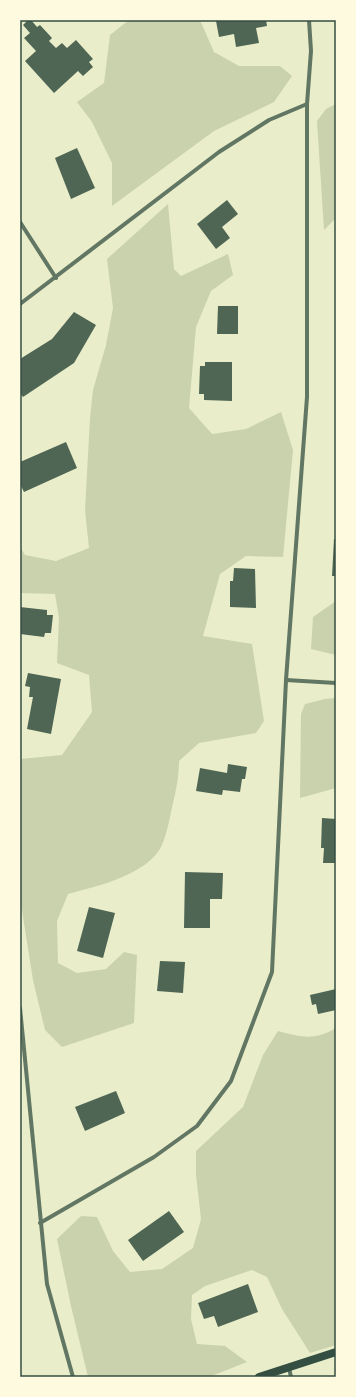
<svg xmlns="http://www.w3.org/2000/svg" width="356" height="1397" font-family="Jost,sans-serif">
<rect width="100%" height="100%" fill="#e9edc9"/>
<g fill="#cad2ad">
<polygon points="129,20 200,20 214,52 239,66 280,66 292,76 274,102 214,131 112,206 112,163 92,122 77,102 104,83 110,35"/>
<polygon points="336,104 336,218 324,230 317,121 326,109"/>
<path d="M168,204L174,269L181,276L228,254L233,275L211,291L196,327L189,408L212,434L246,429L281,412L293,450L283,557L246,556L220,574L203,636L252,644L264,721L256,733L199,743L179,761C179,779 175,795 171,812C169,823 166,835 162,845C148,875 97,886 68,894L57,921L58,963L77,973L106,969L124,952L137,955L134,1023L62,1047L45,1030L33,980L20,898V759L62,755L92,712L89,675L57,663L59,618L55,594L20,593V547L25,555L56,561L89,548L85,510L90,418L93,390L106,345L113,308L107,259Z"/>
<polygon points="336,601 336,655 311,649 313,617"/>
<polygon points="336,698 336,788 300,798 301,714 305,704 325,699"/>
<path d="M336,1028V1345L310,1353L282,1309L267,1277L252,1270L205,1286L192,1295L191,1319L197,1344L225,1346L247,1362L209,1377H88L71,1306L57,1239L81,1216L97,1217L113,1251L130,1272L162,1269L193,1248L201,1219L196,1175V1151L243,1107L263,1055L278,1031C302,1037 314,1041 336,1028Z"/>
</g>
<g fill="#4f6655">
<polygon points="28,20 31,20 37,27 40,25 52,38 49,41 56,48 62,43 67,48 76,40 93,59 89,62 93,67 83,76 78,71 54,93 25,61 36,51 24,38 30,33 23,25"/>
<polygon points="224,20 266,20 267,26 256,28 259,43 236,47 234,34 219,37 216,21"/>
<polygon points="77,148 95,188 71,199 55,158"/>
<polygon points="227,200 238,214 222,227 230,238 216,249 197,224"/>
<polygon points="218,306 238,306 238,334 217,334"/>
<polygon points="74,312 96,325 74,363 23,397 20,393 20,359 52,339"/>
<polygon points="205,362 232,362 232,401 204,400 204,394 199,394 200,366 205,366"/>
<polygon points="66,442 77,468 24,492 20,484 20,462"/>
<polygon points="334,539 336,539 336,576 332,576"/>
<polygon points="234,568 255,569 256,608 230,607 230,581 233,581"/>
<polygon points="20,607 47,610 47,615 53,615 51,633 45,633 44,637 20,634"/>
<polygon points="28,673 61,679 51,734 27,729 33,697 29,697 30,687 25,686"/>
<polygon points="228,764 247,767 245,779 242,779 240,792 223,790 222,795 196,791 200,768 227,773"/>
<polygon points="322,818 336,819 336,863 323,863 324,848 321,848"/>
<polygon points="185,872 223,873 222,899 210,899 210,928 184,928"/>
<polygon points="89,907 115,913 103,958 77,951"/>
<polygon points="160,961 185,962 183,993 157,991"/>
<polygon points="336,989 336,1010 318,1014 316,1004 312,1005 310,995"/>
<polygon points="116,1091 125,1113 85,1131 75,1107"/>
<polygon points="169,1211 184,1232 143,1261 128,1240"/>
<polygon points="248,1284 258,1312 218,1327 214,1316 204,1319 198,1303"/>
</g>
<g fill="none" stroke-linecap="round" stroke-linejoin="round">
<g stroke="#617663" stroke-width="4">
<polyline points="20,222 56,278"/>
<polyline points="20,304 219,152 269,120 307,104"/>
<polyline points="286,680 336,683"/>
<polyline points="20,1008 47,1284 73,1377"/>
<polyline points="40,1223 154,1157 197,1126 231,1081 272,972 286,680 307,397 307,104 311,51 309,20"/>
<polyline points="289,1368 291,1377"/>
</g>
<polyline stroke="#344e41" stroke-width="8" points="259,1377 336,1352"/>
</g>
<rect width="356" height="1397" fill="none" stroke="#fefae0" stroke-width="42"/>
<rect x="21" y="21" width="314" height="1355" fill="none" stroke="#344e41" stroke-width="1.5"/>
</svg>
